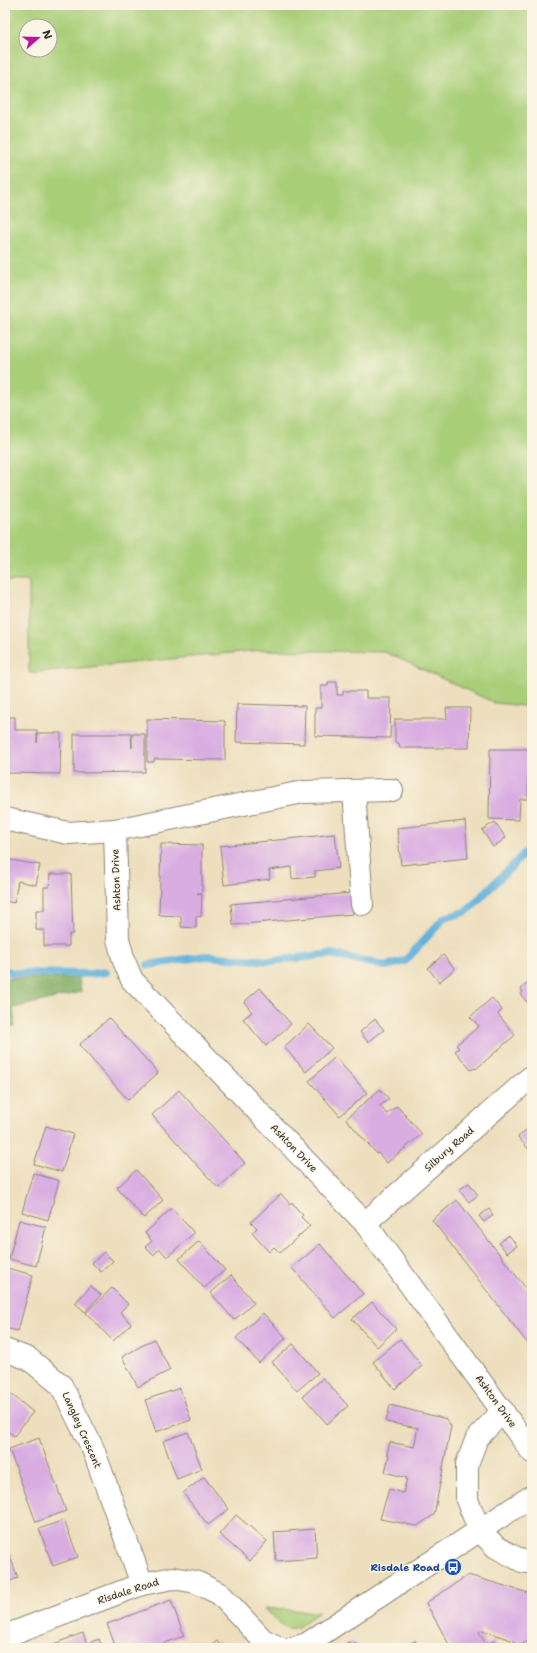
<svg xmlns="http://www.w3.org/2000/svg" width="537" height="1653" font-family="'Shantell Sans',sans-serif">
<rect width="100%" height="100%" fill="#fcf5e5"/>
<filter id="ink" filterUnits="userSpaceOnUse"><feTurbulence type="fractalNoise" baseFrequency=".025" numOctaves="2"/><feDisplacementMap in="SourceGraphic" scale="8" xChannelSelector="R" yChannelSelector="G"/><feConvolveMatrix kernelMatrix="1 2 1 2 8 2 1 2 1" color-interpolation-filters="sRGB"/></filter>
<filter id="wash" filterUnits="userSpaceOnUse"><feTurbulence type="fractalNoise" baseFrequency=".012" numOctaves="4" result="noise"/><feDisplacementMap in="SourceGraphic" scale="16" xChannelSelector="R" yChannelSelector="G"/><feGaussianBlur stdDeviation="0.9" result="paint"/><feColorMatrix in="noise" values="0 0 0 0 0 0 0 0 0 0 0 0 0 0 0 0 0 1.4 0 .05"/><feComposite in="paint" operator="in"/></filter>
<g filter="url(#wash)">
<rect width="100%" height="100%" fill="#eddfbe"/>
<g fill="#a8ce78" stroke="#6a7c52" fill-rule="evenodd">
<path d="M5,5H532V707L495,703L385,652L262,650L29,673V581H5ZM26,26H50V50H26Z"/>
<polygon points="265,1608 319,1612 298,1627 288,1629 276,1621"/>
</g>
<polygon fill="#86b168" stroke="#586e4a" points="5,978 79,978 81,992 13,1008 15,1026 5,1027"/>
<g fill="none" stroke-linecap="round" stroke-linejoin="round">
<g stroke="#61b1dc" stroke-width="8">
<polyline points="148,965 206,956 271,961 331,954 385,966 405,961 444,918 467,911 526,852 532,850"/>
<polyline points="5,970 12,973 90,974 106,972"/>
</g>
</g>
<g id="blocks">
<g fill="#d9ade2">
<polygon points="328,682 337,682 337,695 343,695 343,691 366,691 366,698 391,698 390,738 315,736 315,708 321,708 321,686 328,686"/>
<polygon points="237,704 305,706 304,744 236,742"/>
<polygon points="446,708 470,708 469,748 400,748 399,743 395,743 395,719 447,719"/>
<polygon points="5,717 15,717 15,730 37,730 37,743 38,733 61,733 60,774 5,773"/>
<polygon points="147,719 225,721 225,760 154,759 154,762 147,762"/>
<polygon points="74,734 131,734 132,748 132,734 145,734 145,772 74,773"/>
<polygon points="490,749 532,749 532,773 528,773 528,799 520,799 519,820 489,819"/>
<polygon points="465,821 468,858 401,865 397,828"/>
<polygon points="495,822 506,838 493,847 482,830"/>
<polygon points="335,834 339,868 315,871 315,877 292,879 291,867 269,870 270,879 224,885 220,846"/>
<polygon points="161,844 202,845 202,893 197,893 202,894 201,917 196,916 196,928 181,927 181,916 159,915"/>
<polygon points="5,859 40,865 36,885 18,881 14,903 5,901"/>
<polygon points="50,874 71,874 73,934 69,934 69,946 44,946 44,930 36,930 36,910 44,910 44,887 49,887"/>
<polygon points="351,893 353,914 233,925 231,904"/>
<polygon points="443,955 455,969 439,982 428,968"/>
<polygon points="532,979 532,1008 520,994 523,992 521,989"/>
<polygon points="260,988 291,1024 266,1046 243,1019 252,1012 244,1002"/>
<polygon points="492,998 502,1010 498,1014 515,1035 476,1069 475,1068 471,1070 455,1051 459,1048 456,1045 479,1026 470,1017"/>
<polygon points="109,1018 158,1073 128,1100 79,1045"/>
<polygon points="375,1019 384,1030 368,1042 360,1032"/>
<polygon points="309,1024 332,1048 306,1072 284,1047"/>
<polygon points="335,1057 367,1093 340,1116 309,1081"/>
<polygon points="380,1089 389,1099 380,1106 387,1114 397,1106 422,1134 387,1163 378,1153 377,1154 346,1119"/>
<polygon points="179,1090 245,1163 218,1188 152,1115"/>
<polygon points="532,1125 532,1153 518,1137"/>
<polygon points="46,1126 73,1134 62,1172 34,1164"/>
<polygon points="136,1170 163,1200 144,1218 117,1188"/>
<polygon points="33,1173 59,1181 48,1220 22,1212"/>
<polygon points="469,1183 478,1195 469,1202 459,1190"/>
<polygon points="281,1194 290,1204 292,1202 297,1209 303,1215 301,1217 310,1226 280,1253 274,1247 269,1252 252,1233 257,1228 251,1222"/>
<polygon points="457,1200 532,1296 532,1349 432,1220"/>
<polygon points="172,1208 194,1233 167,1257 160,1249 153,1255 145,1247 152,1241 145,1233"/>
<polygon points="489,1209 493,1215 484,1222 479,1216"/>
<polygon points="19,1220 46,1227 36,1266 9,1259"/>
<polygon points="509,1235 517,1246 507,1253 499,1243"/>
<polygon points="199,1241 225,1270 204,1288 179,1259"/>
<polygon points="320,1244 363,1294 335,1318 292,1268"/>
<polygon points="104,1252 113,1261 101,1272 92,1263"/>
<polygon points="7,1268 33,1275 18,1331 5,1328 5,1276"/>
<polygon points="231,1275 254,1303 234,1320 211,1293"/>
<polygon points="91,1286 101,1295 85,1312 75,1303"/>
<polygon points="112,1288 128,1304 120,1312 131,1324 113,1341 86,1313"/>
<polygon points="372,1302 396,1329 377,1347 352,1319"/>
<polygon points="263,1313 286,1338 259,1363 236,1338"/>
<polygon points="154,1339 170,1370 138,1387 122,1357"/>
<polygon points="400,1339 422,1366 395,1389 373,1362"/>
<polygon points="293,1344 318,1373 297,1391 272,1362"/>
<polygon points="323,1378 348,1406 327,1424 303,1396"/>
<polygon points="180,1388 191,1420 156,1432 145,1400"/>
<polygon points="5,1389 33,1412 14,1436 5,1429"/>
<polygon points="390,1405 446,1419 451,1426 434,1515 417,1526 380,1519 389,1489 403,1493 407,1478 385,1472 389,1455 387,1454 390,1442 414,1447 418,1428 386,1422"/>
<polygon points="188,1432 202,1469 177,1479 163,1441"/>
<polygon points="39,1438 66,1511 36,1522 9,1449"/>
<polygon points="204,1477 229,1509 208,1525 183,1493"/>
<polygon points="236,1515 267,1541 250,1561 219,1534"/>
<polygon points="64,1520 78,1557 53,1566 39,1529"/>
<polygon points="315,1529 317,1558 276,1561 274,1532"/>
<polygon points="7,1548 18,1578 5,1583 5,1549"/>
<polygon points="468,1575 532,1594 532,1639 517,1647 514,1641 482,1630 479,1632 486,1645 494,1641 498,1648 451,1648 426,1603"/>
<polygon points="171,1600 184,1636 151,1648 116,1648 107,1624"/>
<polygon points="83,1633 87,1644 99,1639 102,1648 49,1648 48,1646"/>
<polygon points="217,1641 223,1648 208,1648"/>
<polygon points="415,1641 418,1648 400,1648"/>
<polygon points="352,1642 356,1644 358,1648 341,1648 346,1643"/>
</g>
</g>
</g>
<g filter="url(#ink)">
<use href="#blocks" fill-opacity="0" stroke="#8c8574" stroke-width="1"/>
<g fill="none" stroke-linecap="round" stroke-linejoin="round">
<defs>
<g id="minor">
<polyline points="354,791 362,904"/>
<polyline points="5,819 68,833 115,830 303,792 392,790"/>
<polyline points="115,830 118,939 124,961 132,980 365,1223 532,1452"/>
<polyline points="365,1223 532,1076"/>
<polyline points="5,1350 29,1359 61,1385 93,1449 142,1584"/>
<polyline points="503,1411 477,1438 467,1464 467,1500 480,1531 496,1547 522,1561 532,1563"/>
<polyline points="5,1636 142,1584 173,1578 196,1582 220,1594 263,1640 280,1648"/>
<polyline points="293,1648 307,1644 329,1629 532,1496"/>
</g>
</defs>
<use href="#minor" stroke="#8c8574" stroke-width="24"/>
<use href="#minor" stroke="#fff" stroke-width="22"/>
</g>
</g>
<defs>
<symbol id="bus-disc" viewBox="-11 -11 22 22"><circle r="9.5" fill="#1a4fb4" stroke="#fcf5e5"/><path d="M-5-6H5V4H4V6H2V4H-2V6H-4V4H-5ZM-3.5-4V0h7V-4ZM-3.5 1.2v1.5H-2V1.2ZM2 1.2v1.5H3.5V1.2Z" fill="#fff"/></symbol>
</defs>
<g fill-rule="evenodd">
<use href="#bus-disc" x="443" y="1557" width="20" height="20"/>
</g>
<g text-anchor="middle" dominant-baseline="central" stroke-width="3" stroke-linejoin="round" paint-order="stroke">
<g font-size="10" fill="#2b2b2b" stroke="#fcf5e5">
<text transform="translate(116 880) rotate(-92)">Ashton Drive</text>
<text transform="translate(294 1148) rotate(46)">Ashton Drive</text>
<text transform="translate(449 1149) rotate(-41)">Silbury Road</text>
<text transform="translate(496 1401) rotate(54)">Ashton Drive</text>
<text transform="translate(82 1430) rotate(66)">Langley Crescent</text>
<text transform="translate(128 1591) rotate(-18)">Risdale Road</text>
</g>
<g font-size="10" font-weight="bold" fill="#164399" stroke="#fcf5e5" text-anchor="end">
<text x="440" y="1567">Risdale Road</text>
</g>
</g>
<rect width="537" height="1653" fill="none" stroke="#fcf5e5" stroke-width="20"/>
<g transform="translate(38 38) rotate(70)"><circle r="19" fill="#fcf5e5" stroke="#a8a49b"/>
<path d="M0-3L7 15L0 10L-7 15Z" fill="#b5179e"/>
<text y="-6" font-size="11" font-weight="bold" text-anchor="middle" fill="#2b2b2b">N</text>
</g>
</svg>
